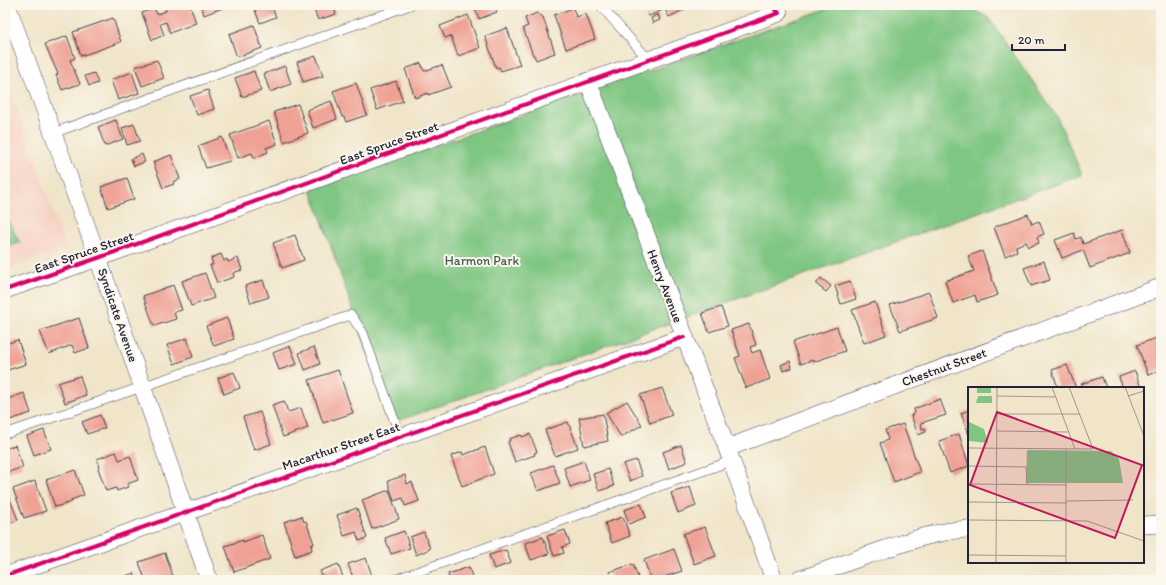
<svg xmlns="http://www.w3.org/2000/svg" width="1166" height="585" font-family="Itim,sans-serif">
<rect width="100%" height="100%" fill="#fbf7ec"/>
<filter id="ink" filterUnits="userSpaceOnUse"><feTurbulence type="fractalNoise" baseFrequency=".025" numOctaves="2"/><feDisplacementMap in="SourceGraphic" scale="8" xChannelSelector="R" yChannelSelector="G"/><feConvolveMatrix kernelMatrix="1 2 1 2 8 2 1 2 1" color-interpolation-filters="sRGB"/></filter>
<filter id="wash" filterUnits="userSpaceOnUse"><feTurbulence type="fractalNoise" baseFrequency=".012" numOctaves="4" result="noise"/><feDisplacementMap in="SourceGraphic" scale="16" xChannelSelector="R" yChannelSelector="G"/><feGaussianBlur stdDeviation="0.9" result="paint"/><feColorMatrix in="noise" values="0 0 0 0 0 0 0 0 0 0 0 0 0 0 0 0 0 1.4 0 .05"/><feComposite in="paint" operator="in"/></filter>
<g filter="url(#wash)">
<rect width="100%" height="100%" fill="#f0e5c9"/>
<polygon fill="#f6d2c4" points="5,75 66,248 5,270"/>
<g fill="#7fc682" stroke="#50745e">
<polygon points="837,5 964,5 989,18 1057,117 1082,175 392,423 311,189"/>
<polygon points="5,215 20,243 5,248"/>
</g>
<g id="blocks">
<g fill="#efa194">
<polygon points="164,5 190,5 196,23 170,33 166,22 160,24 164,35 152,40 142,13 154,8 157,14 166,11"/>
<polygon points="201,5 230,5 204,15"/>
<polygon points="253,5 271,5 276,17 260,23"/>
<polygon points="312,5 333,5 336,14 318,20"/>
<polygon points="474,5 494,5 497,12 479,19"/>
<polygon points="643,5 693,5 669,17 665,9 649,16"/>
<polygon points="573,8 576,17 586,14 595,39 566,49 554,15"/>
<polygon points="537,13 543,17 555,53 536,60 534,55 533,55 523,28 528,26 525,18"/>
<polygon points="658,14 660,20 653,23 651,18"/>
<polygon points="468,15 480,48 458,56 451,36 445,38 440,26"/>
<polygon points="113,18 121,42 81,56 73,32"/>
<polygon points="254,25 262,48 237,57 229,34"/>
<polygon points="507,28 520,65 501,71 499,67 496,68 485,36"/>
<polygon points="67,36 75,58 70,60 80,84 62,90 56,75 58,74 45,44"/>
<polygon points="316,56 323,76 303,82 297,62"/>
<polygon points="157,60 164,78 142,86 135,67"/>
<polygon points="421,63 424,71 442,65 451,87 428,95 428,93 415,98 405,69"/>
<polygon points="285,66 291,84 270,92 264,74"/>
<polygon points="254,71 261,91 242,97 235,78"/>
<polygon points="132,72 139,93 118,100 111,80"/>
<polygon points="94,73 98,83 89,86 85,76"/>
<polygon points="396,81 403,101 377,110 370,90"/>
<polygon points="356,83 367,115 346,122 344,117 342,117 333,91"/>
<polygon points="208,90 214,109 197,115 190,96"/>
<polygon points="331,101 337,119 313,128 307,110"/>
<polygon points="298,104 308,133 284,142 274,112"/>
<polygon points="116,120 123,139 105,146 98,127"/>
<polygon points="269,121 277,144 266,148 268,152 254,158 252,153 238,158 230,135"/>
<polygon points="134,124 140,141 127,145 122,128"/>
<polygon points="222,137 230,161 206,168 198,146"/>
<polygon points="142,154 145,162 134,166 131,159"/>
<polygon points="171,155 180,179 173,182 174,184 163,188 153,162"/>
<polygon points="127,178 134,199 108,208 101,187"/>
<polygon points="1028,214 1032,224 1039,221 1044,234 1037,237 1039,243 1028,247 1026,242 1016,246 1017,251 1005,256 994,227"/>
<polygon points="1122,230 1130,253 1090,268 1083,250 1062,258 1055,240 1074,233 1076,239 1081,237 1083,244"/>
<polygon points="295,235 304,260 282,268 273,243"/>
<polygon points="982,251 998,295 977,302 975,295 953,303 945,281 974,271 968,256"/>
<polygon points="221,254 224,261 227,259 228,262 238,258 242,270 233,273 234,277 217,283 210,265 213,265 211,258"/>
<polygon points="1044,261 1050,280 1031,286 1024,268"/>
<polygon points="205,273 214,298 191,306 182,281"/>
<polygon points="821,278 831,286 826,292 816,284"/>
<polygon points="263,280 269,297 251,303 245,286"/>
<polygon points="850,281 856,299 841,304 835,286"/>
<polygon points="173,285 182,310 174,312 176,319 154,326 143,296"/>
<polygon points="929,292 938,318 900,331 890,305"/>
<polygon points="875,302 886,335 864,343 852,310"/>
<polygon points="721,307 728,326 709,332 702,313"/>
<polygon points="79,318 89,348 75,353 72,345 49,354 40,331"/>
<polygon points="227,318 234,339 214,346 206,326"/>
<polygon points="749,324 756,345 750,347 752,353 760,350 770,379 746,388 735,358 740,356 731,330"/>
<polygon points="837,327 845,351 813,362 812,360 801,364 793,342"/>
<polygon points="1159,337 1161,343 1161,370 1148,375 1137,345"/>
<polygon points="187,338 193,357 174,364 167,345"/>
<polygon points="18,340 26,364 5,371 5,344"/>
<polygon points="290,346 297,364 279,370 273,353"/>
<polygon points="314,347 320,364 305,370 299,353"/>
<polygon points="790,361 792,368 783,371 781,365"/>
<polygon points="1067,365 1076,388 1058,388 1052,370"/>
<polygon points="338,370 353,413 323,423 309,380"/>
<polygon points="1135,371 1141,388 1123,388 1119,377"/>
<polygon points="234,372 240,388 224,394 218,378"/>
<polygon points="80,376 86,395 65,403 58,383"/>
<polygon points="1102,377 1106,388 1083,388 1081,384"/>
<polygon points="662,388 672,415 650,423 640,395"/>
<polygon points="24,393 31,413 7,421 5,416 5,400"/>
<polygon points="940,399 946,415 921,423 922,429 925,428 926,432 918,435 911,415 915,413 914,409"/>
<polygon points="284,401 288,412 301,408 308,428 283,437 272,405"/>
<polygon points="627,401 642,425 621,437 606,413"/>
<polygon points="969,410 969,435 961,413"/>
<polygon points="260,412 271,444 254,450 243,417"/>
<polygon points="603,414 608,441 584,446 579,418"/>
<polygon points="100,415 105,428 87,434 82,422"/>
<polygon points="568,422 578,448 555,456 545,430"/>
<polygon points="903,424 920,472 894,482 880,443 888,440 885,430"/>
<polygon points="44,430 51,449 34,455 27,436"/>
<polygon points="530,434 537,452 534,453 535,455 515,462 508,442 510,441 509,439 521,435 522,437"/>
<polygon points="959,434 969,466 950,473 939,441"/>
<polygon points="15,445 23,467 6,473 5,449"/>
<polygon points="681,445 687,462 669,469 663,452"/>
<polygon points="485,447 494,474 462,486 451,456 462,452 463,455"/>
<polygon points="116,452 119,460 130,456 138,480 127,484 128,487 117,491 116,488 106,491 98,468 100,467 97,459"/>
<polygon points="636,460 642,476 630,481 623,464"/>
<polygon points="584,461 590,480 570,487 564,468"/>
<polygon points="553,465 560,483 538,491 531,473"/>
<polygon points="608,469 614,486 599,491 593,474"/>
<polygon points="75,470 84,495 71,500 72,502 55,507 46,480"/>
<polygon points="405,475 407,484 412,482 419,501 405,506 403,498 394,501 388,481"/>
<polygon points="35,481 46,511 24,518 13,489"/>
<polygon points="690,487 696,506 678,513 671,493"/>
<polygon points="389,490 399,519 372,529 362,500"/>
<polygon points="8,494 18,520 5,525 5,495"/>
<polygon points="641,504 646,517 629,524 624,510"/>
<polygon points="357,508 367,538 359,541 356,532 344,536 337,515"/>
<polygon points="302,516 304,522 306,521 314,544 311,545 312,550 295,556 284,522"/>
<polygon points="623,517 630,536 612,543 605,523"/>
<polygon points="705,527 716,556 694,564 683,534"/>
<polygon points="565,530 570,544 562,547 564,553 554,556 547,536"/>
<polygon points="404,531 410,548 391,554 385,538"/>
<polygon points="424,532 430,549 416,555 410,537"/>
<polygon points="262,535 270,559 234,572 225,546 243,540 243,542"/>
<polygon points="543,537 549,554 531,560 525,543"/>
<polygon points="674,549 682,571 655,580 651,580 644,560"/>
<polygon points="506,550 511,563 494,569 489,555"/>
<polygon points="165,553 173,576 161,580 145,580 139,562"/>
<polygon points="366,558 372,576 359,580 354,580 348,564"/>
<polygon points="338,564 344,580 324,580 320,571"/>
<polygon points="633,564 639,580 612,580 609,572"/>
<polygon points="469,567 473,580 450,580 448,574"/>
<polygon points="134,573 136,580 115,580"/>
<polygon points="598,575 599,580 585,580"/>
</g>
</g>
</g>
<g filter="url(#ink)">
<use href="#blocks" fill-opacity="0" stroke="#413f50" stroke-width="1"/>
<g fill="none" stroke-linecap="round" stroke-linejoin="round">
<defs>
<g id="service">
<polyline points="600,5 649,60"/>
<polyline points="53,133 410,5"/>
<polyline points="5,434 351,315 363,333 400,436"/>
<polyline points="394,580 731,461"/>
</g>
<g id="minor">
<polyline points="7,5 98,258 209,580"/>
<polyline points="588,81 727,448 774,580"/>
<polyline points="5,290 98,258 779,13 772,5"/>
<polyline points="727,448 1161,287"/>
<polyline points="1143,525 1161,524"/>
<polyline points="5,576 684,337"/>
<path d="M799,580C822,572 845,563 868,555C901,544 934,531 969,529"/>
</g>
</defs>
<use href="#service" stroke="#413f50" stroke-width="10"/>
<use href="#minor" stroke="#413f50" stroke-width="18"/>
<use href="#service" stroke="#fff" stroke-width="9"/>
<use href="#minor" stroke="#fff" stroke-width="17"/>
<defs>
<g id="cycleway">
<polyline points="5,290 98,258 779,13 772,5"/>
<polyline points="5,576 684,337"/>
</g>
</defs>
<use href="#cycleway" stroke="#fbf7ec" stroke-width="6"/>
<use href="#cycleway" stroke="#d6006c" stroke-width="4"/>
</g>
</g>
<g text-anchor="middle" dominant-baseline="central" stroke-width="4" stroke-linejoin="round" paint-order="stroke">
<g font-size="13" fill="#22223b" stroke="#fbf7ec">
<text transform="translate(389 143) rotate(-20)">East Spruce Street</text>
<text transform="translate(84 252) rotate(-19)">East Spruce Street</text>
<text transform="translate(665 286) rotate(69)">Henry Avenue</text>
<text transform="translate(118 315) rotate(71)">Syndicate Avenue</text>
<text transform="translate(944 367) rotate(-20)">Chestnut Street</text>
<text transform="translate(341 446) rotate(-19)">Macarthur Street East</text>
</g>
<g font-size="13" fill="#435b54" stroke="#fbf7ec">
<text x="482" y="260">Harmon Park</text>
</g>
</g>
<g transform="translate(968 387)">
<rect width="176" height="176" fill="#f0e5c9"/>
<path d="M9,0H23V6H9ZM10,9H24V16H8ZM1,35L16,42L20,56L1,54ZM59,63L143,64L151,72L155,96H58Z" fill="#7fc682"/>
<path fill="none" stroke="#9e9790" stroke-width="1" d="M84,0L107,62M157,0L176,49M29,9L87,10M160,9L176,4M29,27H111M29,44L100,45M0,61L125,62L101,0M0,79L58,80L59,98M0,97L99,98M99,114L165,113M0,115L99,116M0,133L119,134L176,154M0,168L98,169M28,176L29,0M98,176V62"/>
<path fill="#c2185b" fill-opacity="0.15" stroke="#c2185b" stroke-width="2" d="M29,25L174,78L147,151L2,98Z"/>
<rect width="176" height="176" fill="none" stroke="#22223b" stroke-width="2"/>
</g>
<rect width="1166" height="585" fill="none" stroke="#fbf7ec" stroke-width="20"/>
<path d="M1012 44v6h53v-6" fill="none" stroke="#22223b" stroke-width="2"/>
<text x="1018" y="44" font-size="12" fill="#22223b" stroke="#fbf7ec" stroke-width="3" paint-order="stroke">20 m</text>
</svg>
